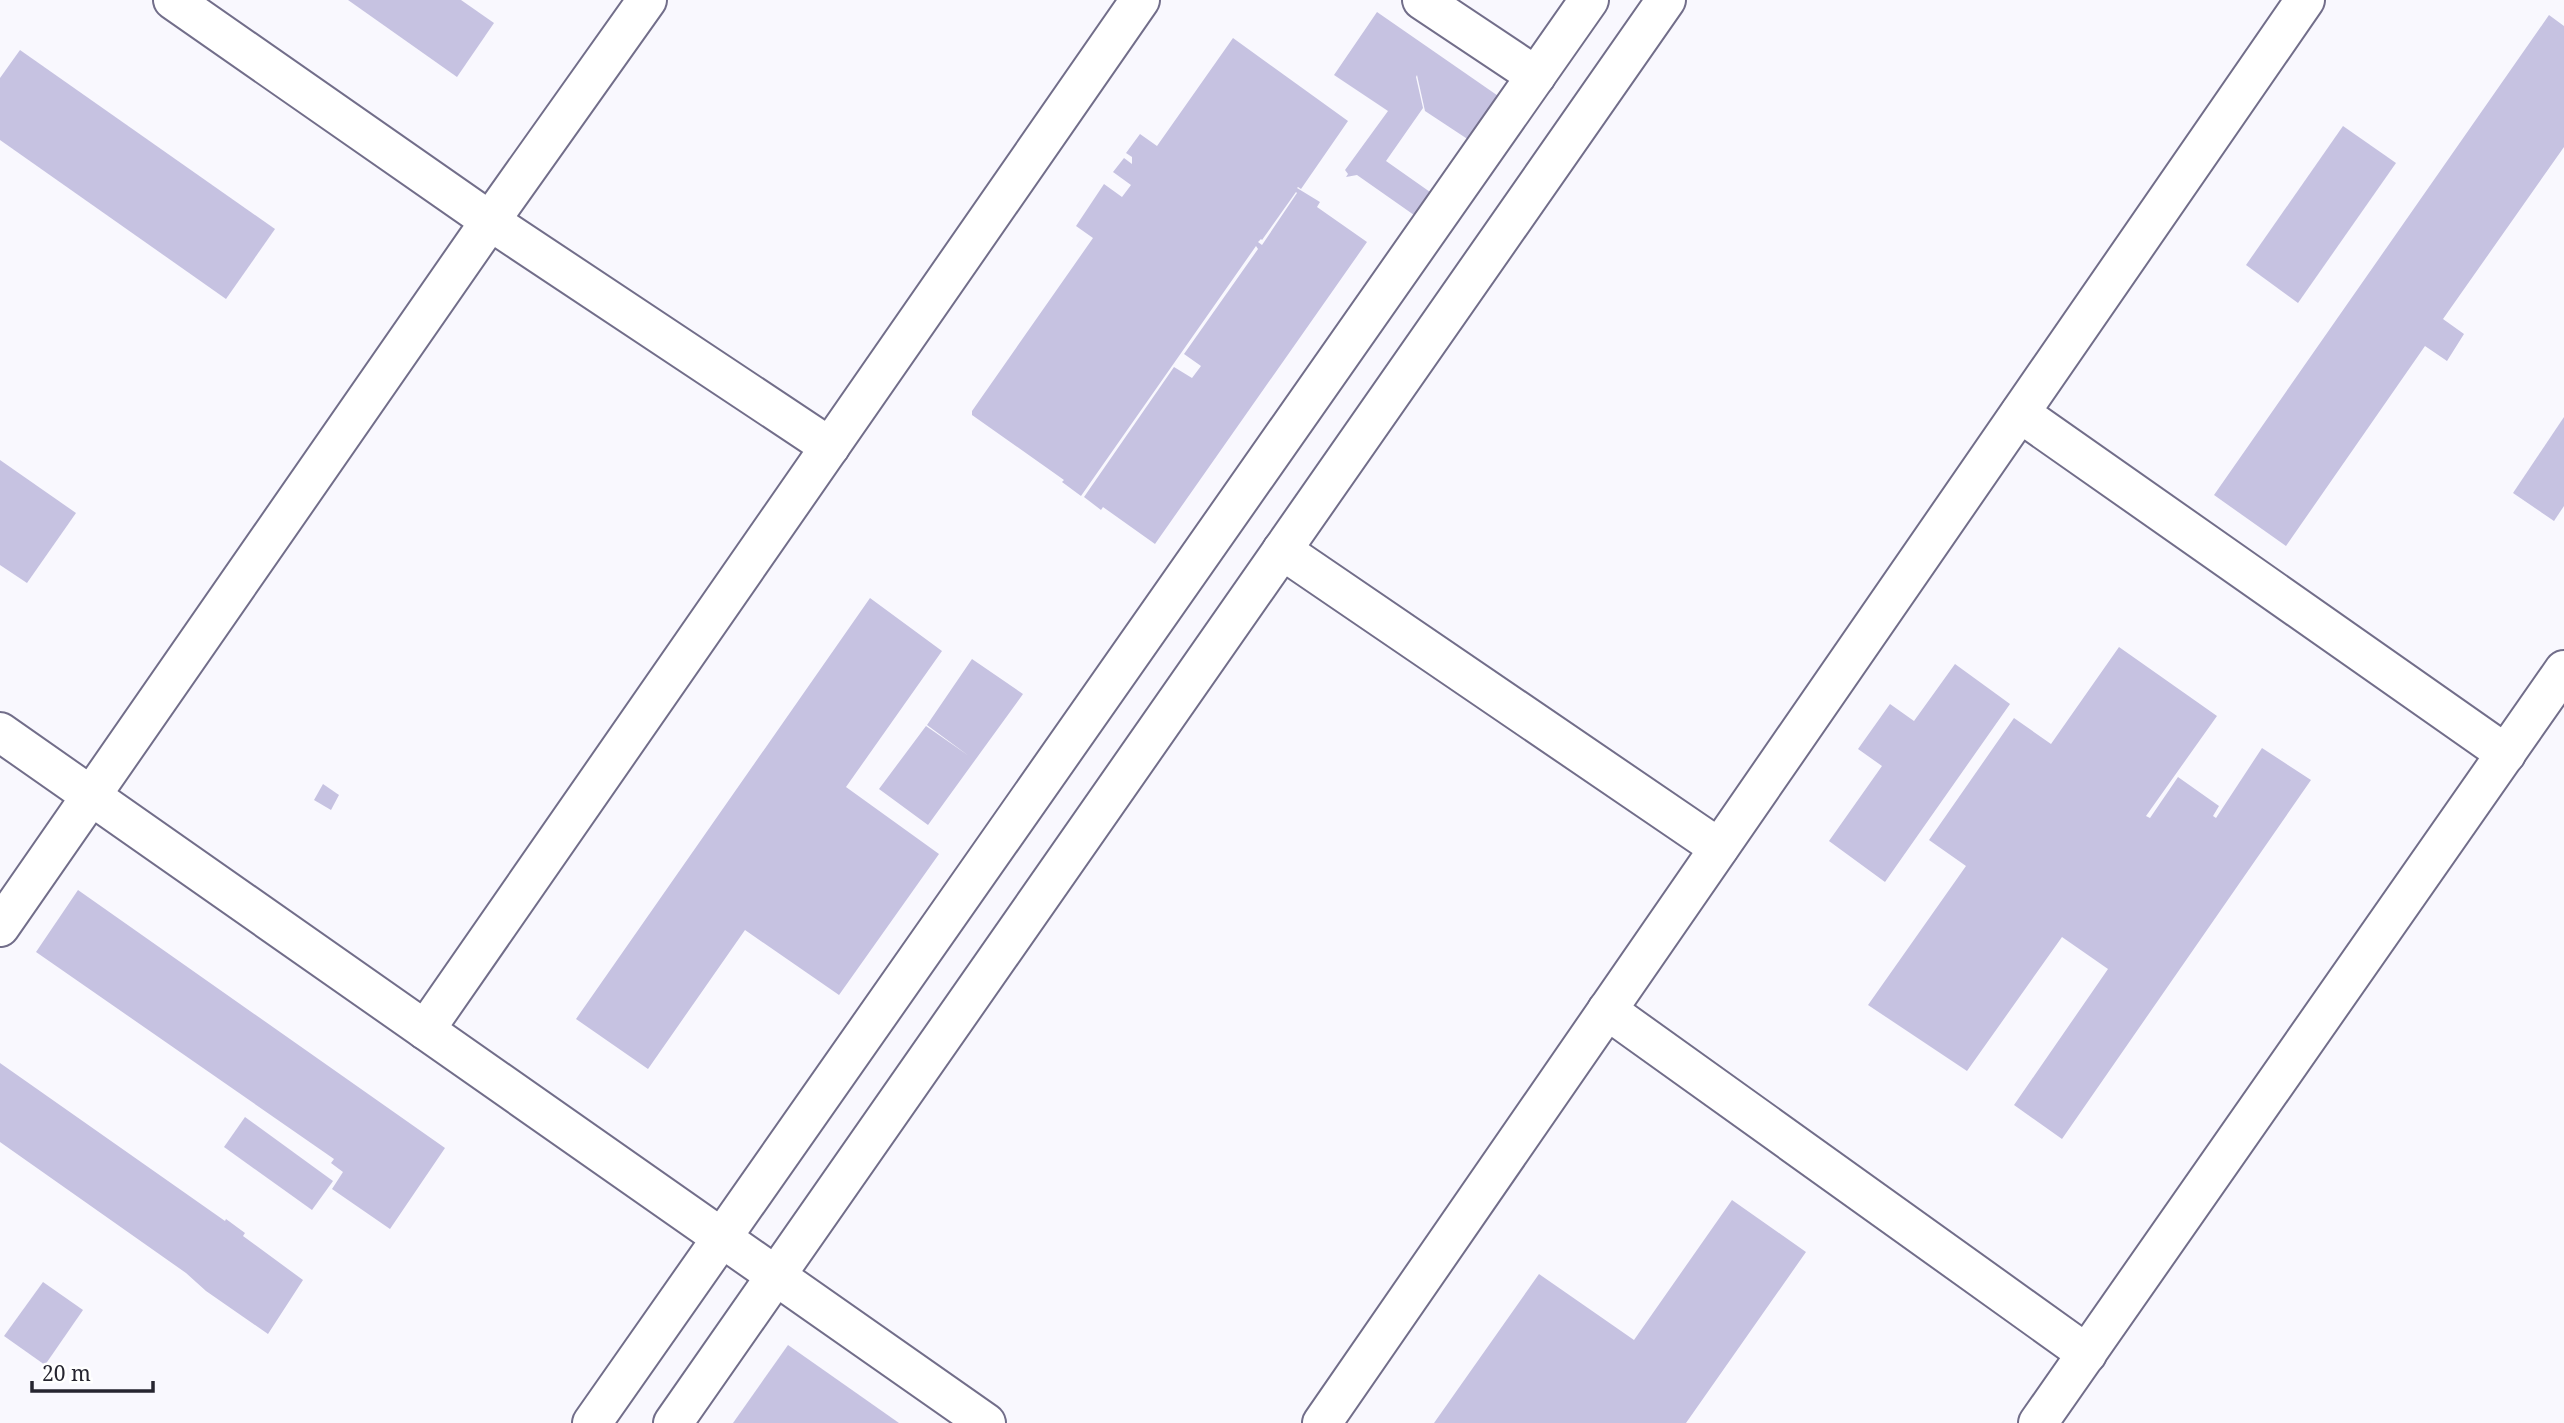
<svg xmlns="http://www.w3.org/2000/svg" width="2564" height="1423" font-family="'Noto Serif',serif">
<rect width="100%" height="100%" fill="#f9f8fe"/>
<g fill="#c6c2e1" fill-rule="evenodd">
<polygon points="348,0 461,0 494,23 457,77"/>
<polygon points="1377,12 1504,100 1475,144 1425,111 1417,75 1416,77 1423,108 1386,161 1440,199 1424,222 1357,175 1346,177 1348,174 1345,170 1388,111 1334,75"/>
<polygon points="2549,15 2564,26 2564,147 2443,319 2464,334 2447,361 2425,346 2286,546 2214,495"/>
<path d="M1233,38L1348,121L1301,189L1298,187L1297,188L1320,202L1317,207L1367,242L1155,544L1103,507L1101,510L1084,497L1174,367L1192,378L1201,366L1184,354L1258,249L1256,246L1081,496L1062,482L1064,480L972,415V411L1093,238L1076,226L1104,184L1122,197L1131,185L1113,172L1124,158L1132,164V157L1126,153L1140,134L1157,146ZM1296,192L1297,193L1262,245L1258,242L1261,239L1262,240Z"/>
<polygon points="20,50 275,229 226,299 0,140 0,78"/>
<polygon points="2343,126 2396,163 2298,303 2246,265"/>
<polygon points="2564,417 2564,506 2554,521 2513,493"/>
<polygon points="0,460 76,513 27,583 0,565"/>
<polygon points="870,598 942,651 846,787 939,854 839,995 745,930 648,1069 576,1019"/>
<polygon points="2119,647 2217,716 2146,816 2150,818 2178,777 2219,806 2213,816 2216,818 2262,748 2311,780 2062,1139 2014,1105 2108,969 2062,937 1967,1071 1868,1005 1966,866 1929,840 2014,718 2051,744"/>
<polygon points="972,659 1023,694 928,825 879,789 926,726 969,756 927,725"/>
<polygon points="1955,664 2010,704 1885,882 1829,841 1882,766 1858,749 1890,704 1914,721"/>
<polygon points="323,784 339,795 331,810 314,800"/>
<polygon points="78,890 445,1148 390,1229 332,1189 343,1172 331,1163 334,1159 36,952"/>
<polygon points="0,1063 225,1221 226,1219 245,1233 243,1236 303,1280 268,1334 206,1291 186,1273 0,1142"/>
<polygon points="245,1117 333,1181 312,1210 224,1147"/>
<polygon points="1732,1200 1806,1252 1686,1423 1434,1423 1539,1274 1634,1340"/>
<polygon points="43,1282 83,1310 45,1365 4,1336"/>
<polygon points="788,1345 899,1423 733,1423"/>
</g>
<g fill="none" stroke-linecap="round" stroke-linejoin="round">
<defs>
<g id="minor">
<polyline points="173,0 490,221 830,447"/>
<polyline points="1422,0 1536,76"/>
<polyline points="2020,413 2506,754"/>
<polyline points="1282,550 1719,848"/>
<polyline points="0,732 986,1423"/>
<polyline points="0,927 490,221 647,0"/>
<polyline points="1607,1010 2087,1354"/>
<polyline points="425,1030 1140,0"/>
<polyline points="592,1423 1589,0"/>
<polyline points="673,1423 1666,0"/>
<polyline points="1322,1423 2305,0"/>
<polyline points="2038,1423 2564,670"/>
</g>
</defs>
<use href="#minor" stroke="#726e8a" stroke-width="42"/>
<use href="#minor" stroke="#fff" stroke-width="38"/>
</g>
<path d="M32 1381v10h121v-10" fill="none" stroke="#262530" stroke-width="3.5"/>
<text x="42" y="1381" font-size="21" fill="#262530" stroke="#ffffff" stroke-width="5" paint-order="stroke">20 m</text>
</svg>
